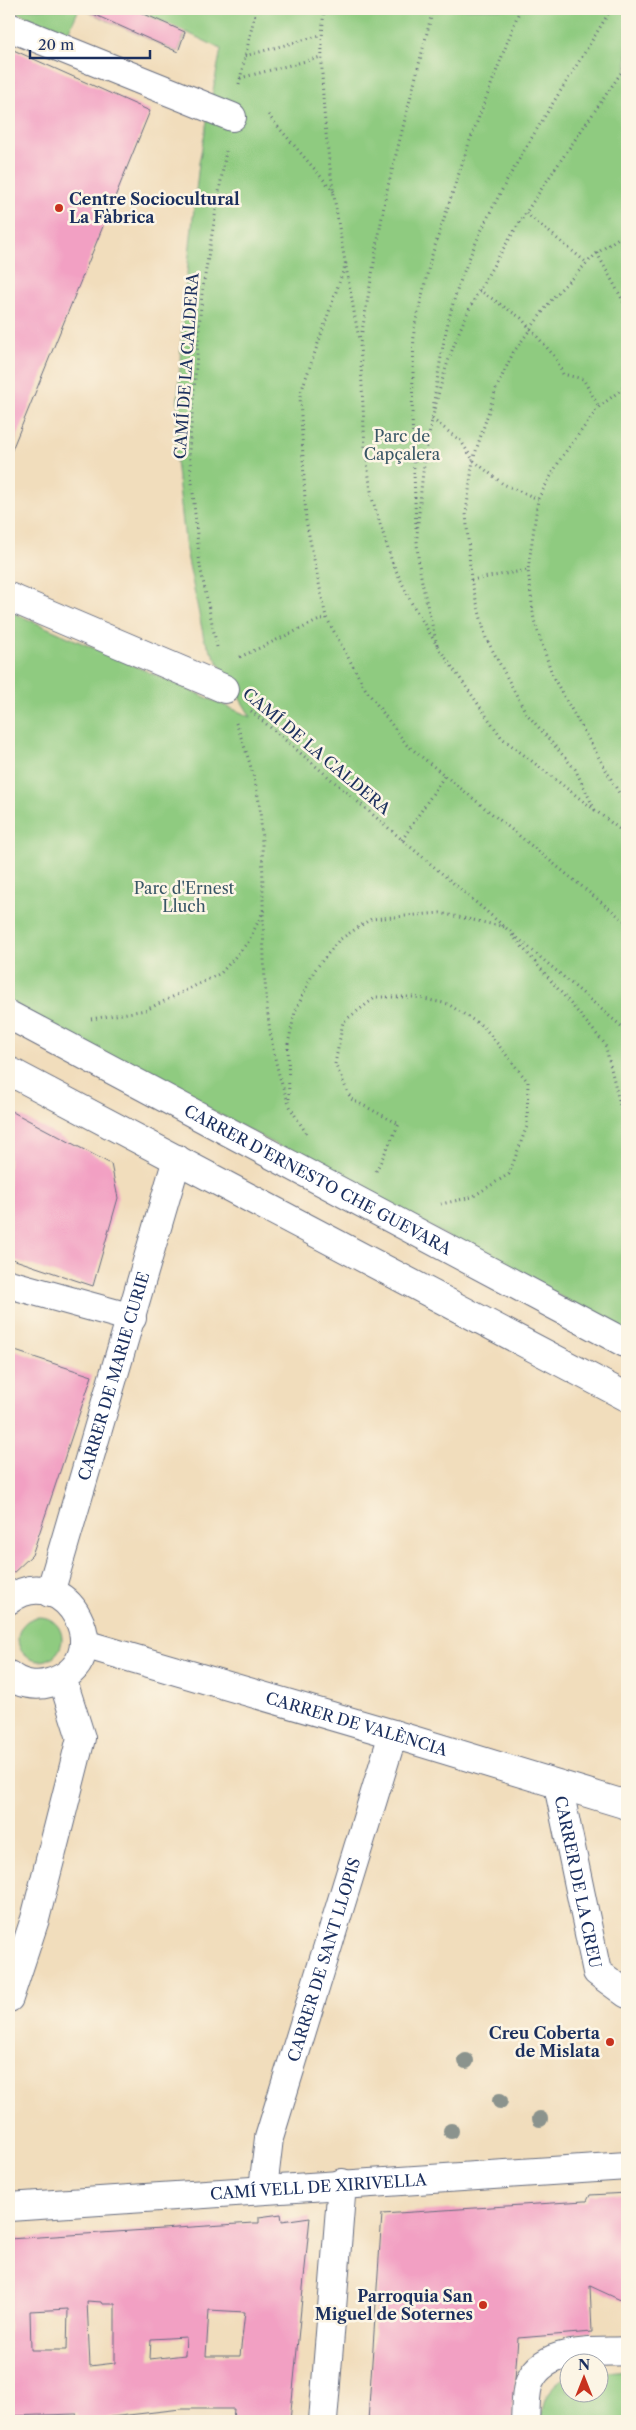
<svg xmlns="http://www.w3.org/2000/svg" width="636" height="2430" font-family="'Libre Caslon Text',serif">
<rect width="100%" height="100%" fill="#fcf5e5"/>
<filter id="ink" filterUnits="userSpaceOnUse"><feTurbulence type="fractalNoise" baseFrequency=".02" numOctaves="2"/><feDisplacementMap in="SourceGraphic" scale="10" xChannelSelector="R" yChannelSelector="G"/><feConvolveMatrix kernelMatrix="1 2 1 2 8 2 1 2 1" color-interpolation-filters="sRGB"/></filter>
<filter id="wash" filterUnits="userSpaceOnUse"><feTurbulence type="fractalNoise" baseFrequency=".0096" numOctaves="4" result="noise"/><feDisplacementMap in="SourceGraphic" scale="20" xChannelSelector="R" yChannelSelector="G"/><feGaussianBlur stdDeviation="1.12" result="paint"/><feColorMatrix in="noise" values="0 0 0 0 0 0 0 0 0 0 0 0 0 0 0 0 0 1.4 0 .05"/><feComposite in="paint" operator="in"/></filter>
<g filter="url(#wash)">
<rect width="100%" height="100%" fill="#f1ddbc"/>
<g fill="#8fcb80" stroke="#557d6f">
<polygon points="10,9 79,9 67,35"/>
<polygon points="82,9 627,9 627,1332 9,1002 9,611 251,717 204,639 186,550 175,452 183,309 199,163 221,49 186,32 178,52"/>
<circle cx="40" cy="1639" r="22"/>
<path d="M627,2370V2421H541C542,2402 549,2384 568,2376V2392H598L599,2373Z"/>
</g>
<g id="blocks">
<g fill="#f2a0c3" fill-rule="evenodd">
<polygon points="82,9 133,9 185,32 178,52"/>
<polygon points="9,48 150,111 9,457"/>
<polygon points="9,1110 111,1164 118,1198 93,1286 9,1258"/>
<polygon points="9,1349 92,1376 32,1555 9,1577"/>
<polygon points="627,2193 627,2303 590,2286 592,2332 518,2338 512,2421 368,2421 382,2214 584,2201 587,2201 590,2195"/>
<path d="M281,2214L282,2221L310,2217L290,2421H233L234,2409H181L76,2421L77,2414L9,2416V2239L253,2223H259V2217ZM87,2301L102,2302L103,2304H115V2363L90,2366ZM68,2309L67,2350H31L30,2311ZM209,2310L245,2312L240,2356H206ZM186,2337L185,2355L150,2359L151,2339Z"/>
</g>
</g>
</g>
<g filter="url(#ink)">
<use href="#blocks" fill-opacity="0" stroke="#666c7f" stroke-width="1"/>
<g fill="none" stroke-linecap="round" stroke-linejoin="round">
<defs>
<g id="street">
<polyline points="9,27 232,117"/>
<polyline points="9,597 225,689"/>
<path id="s1" d="M9,1015L627,1344"/>
<polyline points="9,1071 627,1397"/>
<polyline points="9,1284 132,1318"/>
<path id="s2" d="M50,1593L177,1159"/>
<path id="s3" d="M558,1785L597,1972L627,1994"/>
<polyline points="9,1998 35,1919 81,1738 62,1678"/>
<path id="s4" d="M263,2189L269,2138L393,1734"/>
<path id="s5" d="M9,2207L627,2166"/>
<polyline points="323,2421 342,2183"/>
<path d="M525,2421C526,2410 525,2397 528,2386C541,2346 593,2353 627,2351"/>
</g>
<g id="secondary">
<path d="M9,1600C65,1557 123,1661 49,1683C36,1687 19,1684 9,1675"/>
<path id="s6" d="M84,1644L393,1734L627,1805"/>
</g>
</defs>
<use href="#street" stroke="#666c7f" stroke-width="30"/>
<use href="#secondary" stroke="#666c7f" stroke-width="30"/>
<g stroke="#666c7f" stroke-width="3" stroke-dasharray="1 4" stroke-linecap="butt">
<path d="M324,9C314,115 341,235 359,340"/>
<polyline points="433,9 386,194 360,343 365,449 372,498 392,562 411,602 438,647 502,738 627,835"/>
<polyline points="245,56 321,35"/>
<polyline points="240,78 321,57"/>
<polyline points="239,84 256,9"/>
<polyline points="268,115 335,193"/>
<polyline points="526,213 587,263"/>
<polyline points="597,253 627,308"/>
<polyline points="346,263 300,395 306,521 326,617 366,690 407,745 627,923"/>
<polyline points="479,290 521,318 555,357 563,374 583,379 599,407"/>
<polyline points="627,385 599,407 561,458 538,499 528,570 534,620 553,677 627,807"/>
<path d="M433,408C439,368 445,324 459,285C494,186 558,99 611,9"/>
<polyline points="432,419 461,441 473,460 503,484 538,499"/>
<polyline points="416,528 412,417 414,329 431,258 469,143 520,9"/>
<polyline points="471,580 528,570"/>
<path d="M437,645C429,611 418,575 417,541C417,528 419,515 420,503C425,433 445,350 480,289C523,211 577,138 627,64"/>
<polyline points="217,647 200,566 189,451 202,293 226,151"/>
<polyline points="240,657 326,617"/>
<polyline points="251,711 627,1031"/>
<path d="M236,723C246,751 257,781 260,810C268,904 253,1015 289,1104C293,1114 301,1124 306,1133"/>
<polyline points="595,810 575,769 526,713 486,638 471,580 466,513 473,460 496,389 513,353 555,295 597,253 627,232"/>
<polyline points="402,840 445,775"/>
<polyline points="512,935 605,1044 627,1134"/>
<polyline points="91,1019 146,1010 221,973 248,942 264,910"/>
<polyline points="289,1099 288,1044 295,1012 314,971 339,940 371,919 440,913 505,927"/>
<polyline points="376,1171 399,1124 351,1099 335,1064 343,1022 376,997 415,997 448,1004 484,1027 528,1082 527,1126 509,1174 472,1197 441,1204"/>
</g>
<use href="#street" stroke="#fff" stroke-width="28"/>
<use href="#secondary" stroke="#fff" stroke-width="28"/>
</g>
<g fill="#8b938d">
<circle cx="466" cy="2061" r="8"/>
<circle cx="500" cy="2101" r="8"/>
<circle cx="540" cy="2119" r="8"/>
<circle cx="451" cy="2131" r="8"/>
</g>
</g>
<g fill="#c8321e" stroke="#fcf5e5" stroke-width="2">
<circle cx="59" cy="208" r="5"/>
<circle cx="610" cy="2042" r="5"/>
<circle cx="483" cy="2305" r="5"/>
</g>
<g text-anchor="middle" dominant-baseline="central" stroke-width="5" stroke-linejoin="round" paint-order="stroke">
<g font-size="16" font-weight="bold" fill="#1b2f5e" stroke="#fcf5e5" text-anchor="end">
<text x="69" y="199" text-anchor="start">Centre Sociocultural<tspan x="69" dy="18">La Fàbrica</tspan></text>
<text x="600" y="2033">Creu Coberta<tspan x="600" dy="18">de Mislata</tspan></text>
<text x="473" y="2296">Parroquia San<tspan x="473" dy="18">Miguel de Soternes</tspan></text>
</g>
<g font-size="16" fill="#1b2f5e" stroke="#fcf5e5">
<text transform="translate(186 366) rotate(-86)">CAMÍ DE LA CALDERA</text>
<text transform="translate(317 751) rotate(40)">CAMÍ DE LA CALDERA</text>
<text stroke="none"><textPath href="#s1" startOffset="350">CARRER D'ERNESTO CHE GUEVARA</textPath></text>
<text stroke="none"><textPath href="#s2" startOffset="226">CARRER DE MARIE CURIE</textPath></text>
<text stroke="none"><textPath href="#s6" startOffset="284">CARRER DE VALÈNCIA</textPath></text>
<text stroke="none"><textPath href="#s3" startOffset="99">CARRER DE LA CREU</textPath></text>
<text stroke="none"><textPath href="#s4" startOffset="238">CARRER DE SANT LLOPIS</textPath></text>
<text stroke="none"><textPath href="#s5" startOffset="310">CAMÍ VELL DE XIRIVELLA</textPath></text>
</g>
<g font-size="16" fill="#385666" stroke="#fcf5e5">
<text x="402" y="436">Parc de<tspan x="402" dy="18">Capçalera</tspan></text>
<text x="184" y="888">Parc d'Ernest<tspan x="184" dy="18">Lluch</tspan></text>
</g>
</g>
<rect width="636" height="2430" fill="none" stroke="#fcf5e5" stroke-width="30"/>
<g transform="translate(584 2378)"><circle r="24" fill="#fcf5e5" stroke="#a2a6af"/>
<path d="M0-4L9 19L0 12L-9 19Z" fill="#c8321e"/>
<text y="-8" font-size="14" font-weight="bold" text-anchor="middle" fill="#1b2f5e">N</text>
</g>
<path d="M30 50v8h120v-8" fill="none" stroke="#1b2f5e" stroke-width="2.5"/>
<text x="38" y="50" font-size="15" fill="#1b2f5e" stroke="#fcf5e5" stroke-width="4" paint-order="stroke">20 m</text>
</svg>
